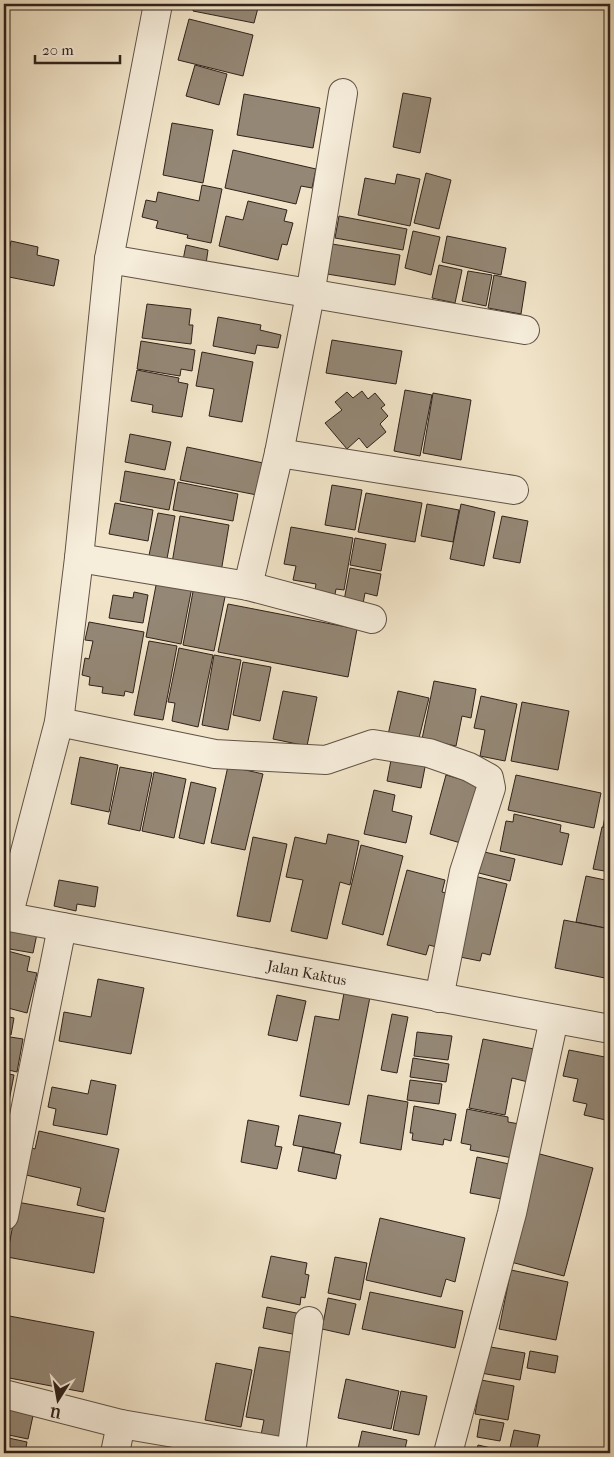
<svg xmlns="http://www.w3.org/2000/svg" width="614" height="1457" font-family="'IM FELL French Canon',serif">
<rect width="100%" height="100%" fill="#f1e4c8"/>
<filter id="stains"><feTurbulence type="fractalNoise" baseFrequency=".004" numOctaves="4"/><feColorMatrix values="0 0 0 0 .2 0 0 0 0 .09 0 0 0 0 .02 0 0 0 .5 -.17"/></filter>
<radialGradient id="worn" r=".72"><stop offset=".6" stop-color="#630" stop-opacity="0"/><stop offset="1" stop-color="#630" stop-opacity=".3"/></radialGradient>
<g fill="#948775" stroke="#30221b">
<polygon points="195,4 259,4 254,23 193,11"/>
<polygon points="189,19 253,35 243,76 178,60"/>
<polygon points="195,65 227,74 219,105 186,96"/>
<polygon points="403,93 431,98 420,153 393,147"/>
<polygon points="244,94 320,108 313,148 237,135"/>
<polygon points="172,123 213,130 203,183 163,175"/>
<polygon points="233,150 316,169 312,188 301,186 296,204 225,188"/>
<polygon points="426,173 451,180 439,229 414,223"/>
<polygon points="397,174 420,179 410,226 358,215 365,178 395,184"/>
<polygon points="202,185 222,189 211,243 187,238 188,235 156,228 158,221 142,217 146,200 156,202 158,192 199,201"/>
<polygon points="248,201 287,210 284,221 293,223 287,245 282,244 278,260 219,246 226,216 243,220"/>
<polygon points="339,216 407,229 403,250 335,238"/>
<polygon points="413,231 440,237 431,275 405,268"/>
<polygon points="447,236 506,248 501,275 442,262"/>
<polygon points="11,241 38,247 37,255 59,260 54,286 4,276"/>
<polygon points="332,244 400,255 395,285 327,274"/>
<polygon points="186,245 208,250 206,264 183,260"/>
<polygon points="439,265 462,270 455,303 432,298"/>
<polygon points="468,271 492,275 486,306 462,301"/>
<polygon points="494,275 526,282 521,314 488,308"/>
<polygon points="147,304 191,309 189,325 193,325 191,344 142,338"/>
<polygon points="218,317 261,325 260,330 281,335 278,348 257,345 255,354 213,346"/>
<polygon points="332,340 402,351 396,384 326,373"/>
<polygon points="141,341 195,350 192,371 181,369 180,376 137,369"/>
<polygon points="202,352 253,362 242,422 209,416 214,389 196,386"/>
<polygon points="137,370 179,378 178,382 188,384 182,417 152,412 153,405 131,401"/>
<polygon points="405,390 432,395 420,456 394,451"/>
<polygon points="362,391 368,399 375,393 385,405 381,408 388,416 380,424 386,432 367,448 359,438 347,449 325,423 342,410 335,402 347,392 353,398"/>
<polygon points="433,393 471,400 461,460 423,453"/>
<polygon points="130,434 171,442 165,470 125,462"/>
<polygon points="187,447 263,463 257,495 180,480"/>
<polygon points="125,471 175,480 169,510 120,501"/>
<polygon points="178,482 238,494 233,521 173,510"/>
<polygon points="332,485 362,490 355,530 325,525"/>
<polygon points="366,493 422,503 415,542 358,532"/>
<polygon points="115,503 153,510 148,541 109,534"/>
<polygon points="427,504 459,510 453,542 421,536"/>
<polygon points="461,504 495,512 484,566 450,559"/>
<polygon points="158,513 175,516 166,564 148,560"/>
<polygon points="180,516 229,525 221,572 172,563"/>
<polygon points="502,516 528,521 520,563 493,558"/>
<polygon points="291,527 353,538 344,590 336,589 334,600 314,596 316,584 293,580 296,566 284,564"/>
<polygon points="355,538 386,544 381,571 350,565"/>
<polygon points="350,568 381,574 377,596 365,593 362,609 343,606"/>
<polygon points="158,575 193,582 181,644 146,637"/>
<polygon points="195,581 227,587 214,651 183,645"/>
<polygon points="134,592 148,595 143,623 109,618 113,595 133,598"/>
<polygon points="228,604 357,629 348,677 218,652"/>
<polygon points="89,622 144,632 133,693 125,691 124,696 102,693 103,687 89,685 90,677 82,675 85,658 89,659 93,641 85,640"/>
<polygon points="149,641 177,646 163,720 134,715"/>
<polygon points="179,648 213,655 198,727 172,721 175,703 168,702"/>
<polygon points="214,655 241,660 228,730 202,725"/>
<polygon points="243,662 271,667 260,721 233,715"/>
<polygon points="434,681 476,689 471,718 462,716 456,746 422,739"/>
<polygon points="283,691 317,697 307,746 273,739"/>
<polygon points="398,691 429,698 417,746 387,739"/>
<polygon points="481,696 517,704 505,761 480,756 485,730 474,728"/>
<polygon points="522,702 569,711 558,770 511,761"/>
<polygon points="392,755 426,762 421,788 387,781"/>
<polygon points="80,757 118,765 109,812 71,804"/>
<polygon points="228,766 263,774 245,850 211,843"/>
<polygon points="120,767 152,773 140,831 108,824"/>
<polygon points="154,772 186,779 174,838 142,831"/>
<polygon points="446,775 481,785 464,844 430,834"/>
<polygon points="516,775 601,793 594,828 508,810"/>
<polygon points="191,782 216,788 204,844 179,838"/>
<polygon points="374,790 395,795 392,811 412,816 406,843 364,834"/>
<polygon points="609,795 610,795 610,828 603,827"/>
<polygon points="514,814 561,825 560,832 569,834 562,865 500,851 506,821 513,822"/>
<polygon points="602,827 610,828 610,872 593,869"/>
<polygon points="328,834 359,841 350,885 340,882 327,939 291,931 303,880 286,877 295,837 326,844"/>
<polygon points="253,837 287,844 270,922 237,916"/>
<polygon points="361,845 403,856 383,935 342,924"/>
<polygon points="480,851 515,859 510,881 475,872"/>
<polygon points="407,870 445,880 442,892 454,895 440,948 429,945 426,955 387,945"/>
<polygon points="470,875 507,884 490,955 482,953 480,961 460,957"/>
<polygon points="586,876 610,881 610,929 576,922"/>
<polygon points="59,880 98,887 95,907 77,904 76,911 54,906"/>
<polygon points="4,917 39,924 33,953 4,948"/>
<polygon points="564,920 610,929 610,979 555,968"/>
<polygon points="4,950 30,957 27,971 37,973 27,1013 4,1007"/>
<polygon points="98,979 144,988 131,1054 59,1041 64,1012 91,1017"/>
<polygon points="344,993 370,997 349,1105 300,1096 315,1016 339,1020"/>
<polygon points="277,995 306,1001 297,1041 268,1035"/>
<polygon points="392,1014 408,1017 397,1073 381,1070"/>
<polygon points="4,1016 14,1018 11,1035 4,1033"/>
<polygon points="417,1032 452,1036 448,1060 414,1056"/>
<polygon points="4,1036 23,1039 17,1072 4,1069"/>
<polygon points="483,1039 539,1050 532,1083 512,1078 505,1115 469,1108"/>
<polygon points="569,1050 610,1058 610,1121 584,1115 587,1104 573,1101 578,1079 563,1076"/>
<polygon points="413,1058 449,1064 446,1082 410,1077"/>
<polygon points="4,1073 14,1075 6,1117 4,1116"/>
<polygon points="91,1080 116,1085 107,1135 53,1125 56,1109 48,1107 52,1087 88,1094"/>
<polygon points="410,1080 442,1084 439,1104 407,1100"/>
<polygon points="368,1095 408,1102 401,1150 360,1143"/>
<polygon points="414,1106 456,1114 451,1141 444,1139 443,1145 412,1140 413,1133 410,1133"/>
<polygon points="467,1109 508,1117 508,1122 525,1125 518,1159 470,1150 471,1145 461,1143"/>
<polygon points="299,1115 341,1123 334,1153 293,1145"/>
<polygon points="248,1120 279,1126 275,1146 282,1147 277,1169 241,1162"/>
<polygon points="39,1131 119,1149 105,1212 77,1205 81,1188 22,1174 28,1147 35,1149"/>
<polygon points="303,1147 341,1155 336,1179 298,1171"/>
<polygon points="536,1153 593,1168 564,1276 507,1261"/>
<polygon points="477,1157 509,1164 502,1199 470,1193"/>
<polygon points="17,1202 104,1218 94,1273 7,1257"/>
<polygon points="380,1218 465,1238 455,1282 446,1279 441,1297 366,1280"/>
<polygon points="271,1256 307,1263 305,1274 309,1275 305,1298 301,1297 300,1305 262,1297"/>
<polygon points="335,1257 367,1263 360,1300 328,1293"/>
<polygon points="511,1270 568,1282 556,1340 499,1329"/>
<polygon points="370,1292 463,1311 455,1348 362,1329"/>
<polygon points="328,1298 356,1304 349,1335 322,1329"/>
<polygon points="267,1307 306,1315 302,1336 263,1328"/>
<polygon points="4,1315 94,1332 83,1392 4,1377"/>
<polygon points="485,1346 525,1353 520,1380 481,1373"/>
<polygon points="259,1347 302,1354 286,1440 261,1435 264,1420 246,1417"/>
<polygon points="530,1351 558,1356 555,1373 527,1368"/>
<polygon points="216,1363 252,1370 241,1427 205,1420"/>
<polygon points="346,1379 399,1391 391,1429 338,1418"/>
<polygon points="481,1380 514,1386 508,1420 475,1414"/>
<polygon points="401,1391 427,1396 419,1435 393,1430"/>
<polygon points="4,1404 34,1411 28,1439 4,1434"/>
<polygon points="480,1419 504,1423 500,1441 477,1437"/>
<polygon points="514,1430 540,1435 536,1453 476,1453 478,1445 509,1452"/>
<polygon points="362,1431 407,1440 404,1453 357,1453"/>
<polygon points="4,1437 27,1442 25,1453 4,1453"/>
<polygon points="38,1448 64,1453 36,1453"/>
</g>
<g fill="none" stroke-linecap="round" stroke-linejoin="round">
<defs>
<g id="minor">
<polyline points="109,259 525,330"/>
<polyline points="279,453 514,490"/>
<polyline points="79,558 248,586 372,619"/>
<polyline points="248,586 279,453 310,295 343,93"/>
<polyline points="59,722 215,754 326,760 373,744 429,753 469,767 489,778 491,788 464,872 439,998"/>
<polyline points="4,916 610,1029"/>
<polyline points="8,917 59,722 79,558 109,259 158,4"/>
<polyline points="4,1216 62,927"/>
<polyline points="4,1394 121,1424 292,1453"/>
<polyline points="115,1453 121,1424"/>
<polyline points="291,1453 309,1321"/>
<polyline points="448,1453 512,1213 554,1019"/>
</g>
</defs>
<use href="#minor" stroke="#605246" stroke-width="30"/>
<use href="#minor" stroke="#f6eddb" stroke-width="28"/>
</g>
<g text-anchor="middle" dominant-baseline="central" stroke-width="4.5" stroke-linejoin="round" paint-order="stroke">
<g font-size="15" fill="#30221b" stroke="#f6eddb">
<text transform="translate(307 973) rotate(11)">Jalan Kaktus</text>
</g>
</g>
<rect width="614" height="1457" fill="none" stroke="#f1e4c8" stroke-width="20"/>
<rect x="5" y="5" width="604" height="1447" fill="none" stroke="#30221b" stroke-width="2.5"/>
<rect x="10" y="10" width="594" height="1437" fill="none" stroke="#30221b"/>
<g transform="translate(58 1400) rotate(191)" stroke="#f6eddb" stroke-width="4" paint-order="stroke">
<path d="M0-4L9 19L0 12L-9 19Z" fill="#30221b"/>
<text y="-8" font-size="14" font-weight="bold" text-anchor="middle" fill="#30221b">U</text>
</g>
<path d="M35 55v8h85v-8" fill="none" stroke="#30221b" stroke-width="2.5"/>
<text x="42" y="55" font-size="15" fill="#30221b" stroke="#f6eddb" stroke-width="4" paint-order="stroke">20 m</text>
<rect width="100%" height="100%" filter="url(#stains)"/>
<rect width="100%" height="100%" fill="url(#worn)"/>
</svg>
